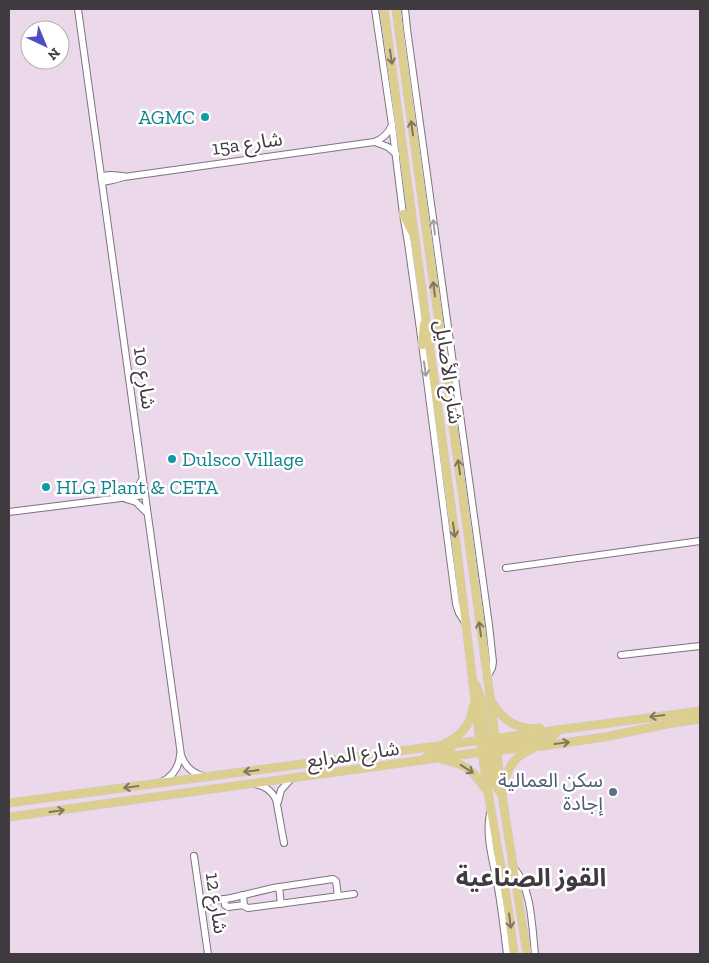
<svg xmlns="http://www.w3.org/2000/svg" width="709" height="963" font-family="'Zilla Slab','Noto Sans Arabic',serif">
<rect width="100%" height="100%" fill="#f3e7f3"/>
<path fill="#ebd9eb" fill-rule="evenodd" d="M9,9H700V954H9ZM30,30H60V60H30Z"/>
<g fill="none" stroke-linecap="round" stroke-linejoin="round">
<defs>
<g id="minor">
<path d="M78,9L181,755C185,767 192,773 203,776"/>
<polyline points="375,9 392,125 403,214 408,243 426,373 456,604 459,613 466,624"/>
<polyline points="405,9 407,29 489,625 493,662 492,668 487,677"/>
<polyline points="375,142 388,147 396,154"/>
<polyline points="101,176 111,175 123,176"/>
<path d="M102,182L113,180L124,177L374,142C383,139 388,134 392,125"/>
<polyline points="127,496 137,489 142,480"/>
<polyline points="126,499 136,502 146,512"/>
<polyline points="9,512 145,495"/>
<polyline points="506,568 700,541"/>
<polyline points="621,655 700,646"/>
<path d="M162,782C173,776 179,768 180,755"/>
<path d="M255,784C265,786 271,790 276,799L284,843"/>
<polyline points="278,802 281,790 291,779"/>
<path d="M490,813C485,838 494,863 498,888C502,910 504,932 507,954"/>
<polyline points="194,856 208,954"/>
<path d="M514,868C532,889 532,927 535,954"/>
<polyline points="279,887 281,904"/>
<polyline points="243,895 244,906 248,908 354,894"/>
<polyline points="224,899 225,905 228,907 244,905"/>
<polyline points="201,903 231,898 273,888 333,879 336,881 338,896"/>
</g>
<g id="major">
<polyline points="384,9 456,542 479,734 491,810 508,907 514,954"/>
<polyline points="396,9 490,696 502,795 527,954"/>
<polyline points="403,214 412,232"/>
<polyline points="422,345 424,324"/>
<polyline points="476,685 482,701 486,737 489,744"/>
<path d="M492,702C502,720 518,731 540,728"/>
<path d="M444,744C460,737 472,724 473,706"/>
<polyline points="499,745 547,739 553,736 559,730"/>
<polyline points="488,746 495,785 502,795"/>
<polyline points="426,757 436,753 451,751"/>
<path d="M444,760C467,764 474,772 487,791"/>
<path d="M503,785C508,768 514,756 532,749"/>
<polyline points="9,803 700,711"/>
<polyline points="9,817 482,752 543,746 605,737 667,724 700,719"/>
</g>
</defs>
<use href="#minor" stroke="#7e737e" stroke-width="8"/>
<use href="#major" stroke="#cdcccd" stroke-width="9"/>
<use href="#minor" stroke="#fff" stroke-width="6"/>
<use href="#major" stroke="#dcce8e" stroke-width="8"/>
</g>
<defs><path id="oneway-shaft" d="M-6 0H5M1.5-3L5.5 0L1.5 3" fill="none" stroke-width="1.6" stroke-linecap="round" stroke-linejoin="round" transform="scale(1.25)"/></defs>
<g stroke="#7e765f">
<use href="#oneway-shaft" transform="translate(391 57) rotate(82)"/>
<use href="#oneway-shaft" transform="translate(412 128) rotate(-98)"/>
<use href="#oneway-shaft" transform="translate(434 289) rotate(-98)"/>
<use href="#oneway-shaft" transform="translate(459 467) rotate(-98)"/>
<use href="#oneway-shaft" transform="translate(454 530) rotate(82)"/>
<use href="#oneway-shaft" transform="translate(480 629) rotate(-98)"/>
<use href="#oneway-shaft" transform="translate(657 716) rotate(172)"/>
<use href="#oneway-shaft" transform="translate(562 743) rotate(-8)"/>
<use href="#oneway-shaft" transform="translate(467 769) rotate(33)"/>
<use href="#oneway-shaft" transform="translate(251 771) rotate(173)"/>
<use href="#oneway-shaft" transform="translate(131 787) rotate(172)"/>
<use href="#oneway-shaft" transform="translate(57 811) rotate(-8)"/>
<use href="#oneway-shaft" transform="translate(510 921) rotate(83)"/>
</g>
<g stroke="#a09da0">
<use href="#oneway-shaft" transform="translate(434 227) rotate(-97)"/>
<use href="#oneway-shaft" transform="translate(425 369) rotate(82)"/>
</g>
<g fill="#0f9aa8" stroke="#fff" stroke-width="2">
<circle cx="205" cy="117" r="5"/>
<circle cx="172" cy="459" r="5"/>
<circle cx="46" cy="487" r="5"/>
</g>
<circle fill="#5c6f8a" stroke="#fff" stroke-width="2" cx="613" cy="792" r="5"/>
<g text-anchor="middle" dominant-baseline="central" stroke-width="5" stroke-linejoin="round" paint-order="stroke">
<g font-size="20" fill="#0d838f" stroke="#fff" text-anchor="start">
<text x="195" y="117" text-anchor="end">AGMC</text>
<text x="182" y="459">Dulsco Village</text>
<text x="56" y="487">HLG Plant &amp; CETA</text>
</g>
<g font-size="20" fill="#403b40" stroke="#fff">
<text transform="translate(247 143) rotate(-8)">15a شارع</text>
<text transform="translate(449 372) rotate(82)">شارع الأصايل</text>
<text transform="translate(145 378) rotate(82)">شارع 10</text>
<text transform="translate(353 754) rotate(-8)">شارع المرابع</text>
<text transform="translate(217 903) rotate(82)">شارع 12</text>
</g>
<g font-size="20" fill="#4e5e75" stroke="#fff" text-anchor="end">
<text x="603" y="780">سكن العمالية<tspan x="603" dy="23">إجادة</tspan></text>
</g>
<g font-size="25" font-weight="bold" fill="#403b40" stroke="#fff">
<text x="531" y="877">القوز الصناعية</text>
</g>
</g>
<rect width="709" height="963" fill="none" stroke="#403b40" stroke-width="20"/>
<g transform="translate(45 45) rotate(136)"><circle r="24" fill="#ffffff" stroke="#b3b1b3"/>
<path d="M0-4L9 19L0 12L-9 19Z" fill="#4f4fc5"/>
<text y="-8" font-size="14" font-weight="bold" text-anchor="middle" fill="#403b40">N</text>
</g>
</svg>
